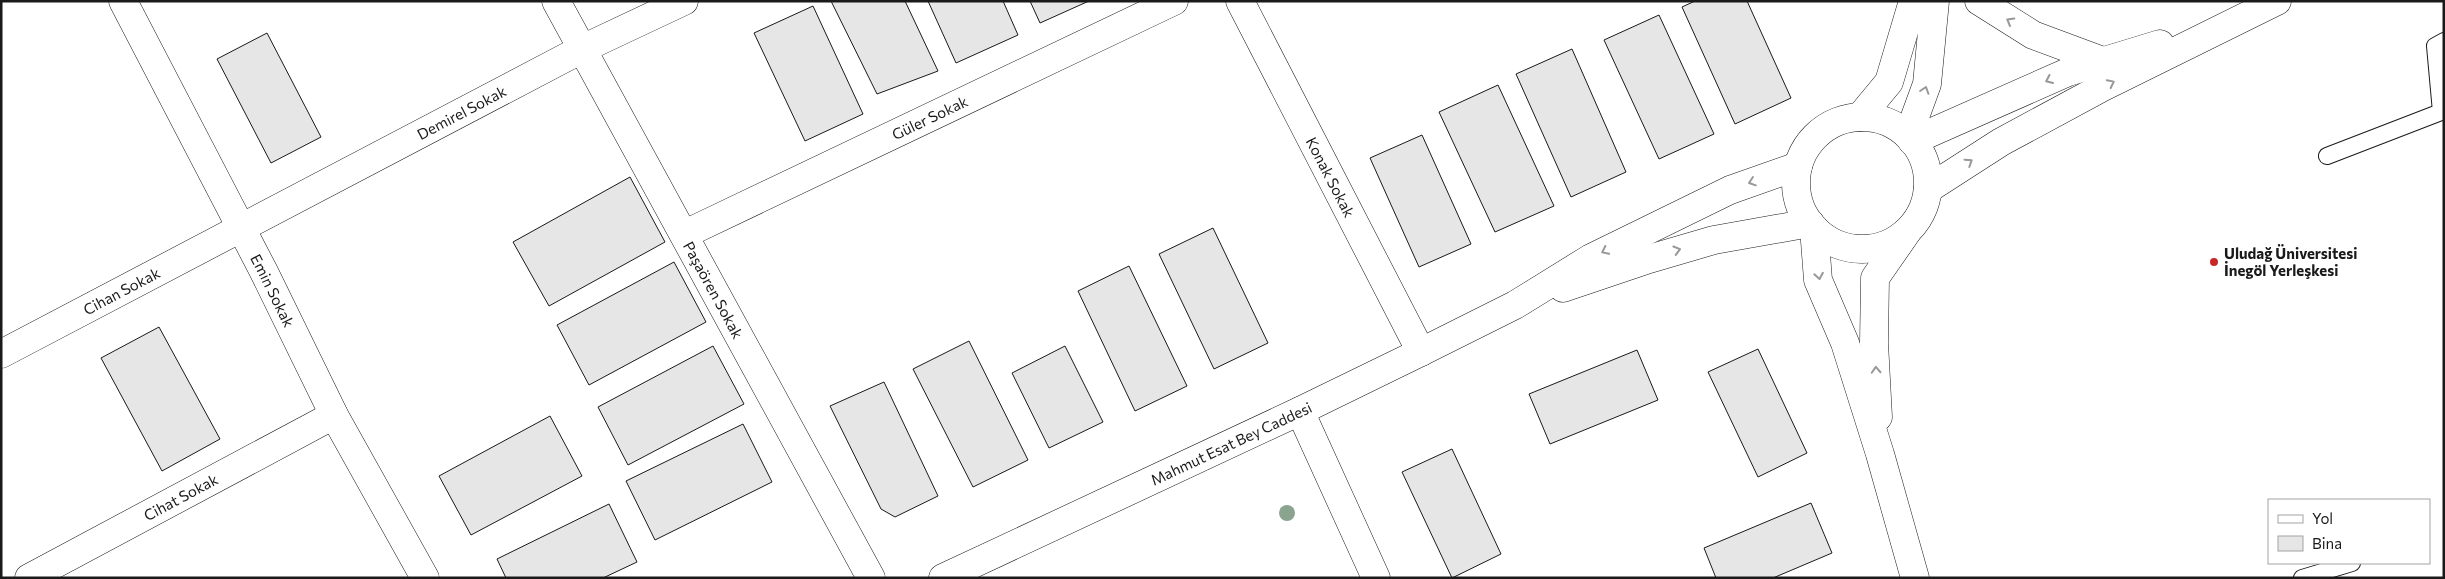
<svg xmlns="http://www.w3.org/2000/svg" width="2445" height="579" font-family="Commissioner,sans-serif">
<rect width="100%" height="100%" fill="#fff"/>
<g fill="#e6e6e6" stroke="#1a1a1a">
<polygon points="831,1 905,1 938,71 877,94"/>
<polygon points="928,1 1003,1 1018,35 956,63"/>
<polygon points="1030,1 1089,1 1040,23"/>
<polygon points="1695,1 1747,1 1791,98 1735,124 1682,7"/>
<polygon points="813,6 863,114 805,141 754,33"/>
<polygon points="1659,15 1714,134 1659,159 1604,40"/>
<polygon points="267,33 321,137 271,163 217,59"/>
<polygon points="1572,49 1626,172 1571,197 1516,74"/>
<polygon points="1498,85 1554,206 1495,232 1439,112"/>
<polygon points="1422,135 1471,244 1419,267 1370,158"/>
<polygon points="630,177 665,242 549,306 513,242"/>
<polygon points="1213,228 1268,343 1214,369 1159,254"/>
<polygon points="674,262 706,322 589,385 557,325"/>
<polygon points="1129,266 1187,386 1135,411 1078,291"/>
<polygon points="159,327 220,439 162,471 101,358"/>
<polygon points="969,341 1028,460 973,487 913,369"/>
<polygon points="713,346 744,404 628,465 598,407"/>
<polygon points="1065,346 1103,422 1049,448 1012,373"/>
<polygon points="1758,349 1807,453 1758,477 1708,372"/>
<polygon points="1637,350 1658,400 1550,444 1529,394"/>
<polygon points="884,382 938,496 895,517 881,509 830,406"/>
<polygon points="550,416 582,476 471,535 439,476"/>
<polygon points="743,424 772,482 655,540 626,481"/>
<polygon points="1452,449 1501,554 1452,578 1402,472"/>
<polygon points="1811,503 1832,553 1773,578 1716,578 1704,548"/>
<polygon points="609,504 637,562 603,578 506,578 497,559"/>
</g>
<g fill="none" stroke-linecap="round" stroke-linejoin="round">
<defs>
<g id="service">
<polyline points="2327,156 2441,112 2435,46 2444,41"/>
<polyline points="2302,578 2352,563"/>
</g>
<g id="minor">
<path id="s1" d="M123,1L264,272L334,415L425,578"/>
<path id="s2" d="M556,1L871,578"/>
<path id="s3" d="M1240,1L1421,352"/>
<polyline points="1979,1 2033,35 2103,61"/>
<polyline points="1860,117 1889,82 1913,1"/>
<polyline points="1908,136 1927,84 1935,1"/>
<path id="s4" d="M685,234L1174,1"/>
<path id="s5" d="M1,354L582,49L684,1"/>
<path id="s6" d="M29,578L334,415"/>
</g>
<polyline id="tertiary" points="1300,411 1376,578"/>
<g id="secondary">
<circle cx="1862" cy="183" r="66"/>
<polyline points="1912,141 2068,72 2160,44"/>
<polyline points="1928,189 2001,142 2103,87 2277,1"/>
<polyline points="1814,228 1818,280 1845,343 1880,454 1915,578"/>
<polyline points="1563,288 1649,259 1714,240 1810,223"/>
<polyline points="1878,417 1874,343 1875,278 1907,232"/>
<path id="s7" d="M943,578L1300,411L1421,352L1515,305L1591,258L1730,190L1798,166"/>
</g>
</defs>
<use href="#service" stroke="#1a1a1a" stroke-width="18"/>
<use href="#minor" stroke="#1a1a1a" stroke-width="29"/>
<use href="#tertiary" stroke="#1a1a1a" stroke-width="29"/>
<use href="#secondary" stroke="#1a1a1a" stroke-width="29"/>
<use href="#service" stroke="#fff" stroke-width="16"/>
<use href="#minor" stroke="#fff" stroke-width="28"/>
<use href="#tertiary" stroke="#fff" stroke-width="28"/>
<use href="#secondary" stroke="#fff" stroke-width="28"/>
</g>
<circle fill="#8aa48f" cx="1287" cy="513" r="8"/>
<defs><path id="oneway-chevron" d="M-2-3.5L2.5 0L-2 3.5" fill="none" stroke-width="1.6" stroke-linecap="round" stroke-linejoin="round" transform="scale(1.25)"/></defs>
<g stroke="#989898">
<use href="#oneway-chevron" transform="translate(2010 21) rotate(-150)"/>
<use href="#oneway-chevron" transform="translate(2049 80) rotate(156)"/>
<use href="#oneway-chevron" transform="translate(2111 83) rotate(-26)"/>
<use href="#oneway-chevron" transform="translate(1925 90) rotate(-72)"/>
<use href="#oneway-chevron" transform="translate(1969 162) rotate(-33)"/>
<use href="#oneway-chevron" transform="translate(1752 182) rotate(161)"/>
<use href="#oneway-chevron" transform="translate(1677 250) rotate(-16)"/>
<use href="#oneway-chevron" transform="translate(1605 251) rotate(154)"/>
<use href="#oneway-chevron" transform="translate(1819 276) rotate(80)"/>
<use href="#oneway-chevron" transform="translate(1876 370) rotate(-93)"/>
</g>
<circle fill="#c62828" stroke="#fff" stroke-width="2" cx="2214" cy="262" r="5"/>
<g text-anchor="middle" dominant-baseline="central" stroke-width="4" stroke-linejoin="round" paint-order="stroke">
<g font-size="15" fill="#1a1a1a" stroke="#fff">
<text stroke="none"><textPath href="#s5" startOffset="520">Demirel Sokak</textPath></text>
<text stroke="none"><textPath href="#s4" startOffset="271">Güler Sokak</textPath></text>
<text stroke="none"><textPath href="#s3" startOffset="198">Konak Sokak</textPath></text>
<text stroke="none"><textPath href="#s2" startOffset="329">Paşaören Sokak</textPath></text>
<text stroke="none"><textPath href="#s5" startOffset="136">Cihan Sokak</textPath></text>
<text stroke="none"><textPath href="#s1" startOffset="326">Emin Sokak</textPath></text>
<text stroke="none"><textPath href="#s7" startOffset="318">Mahmut Esat Bey Caddesi</textPath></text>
<text stroke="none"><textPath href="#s6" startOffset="172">Cihat Sokak</textPath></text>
</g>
<g font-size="15" font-weight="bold" fill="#1a1a1a" stroke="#fff" text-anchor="start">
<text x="2224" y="253">Uludağ Üniversitesi<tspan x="2224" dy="17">İnegöl Yerleşkesi</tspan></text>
</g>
</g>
<rect width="2445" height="579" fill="none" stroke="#1a1a1a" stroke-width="5"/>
<rect x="2268" y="499" width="162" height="65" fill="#ffffff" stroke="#a3a3a3"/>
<rect x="2278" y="515" width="25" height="8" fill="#ffffff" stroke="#a3a3a3"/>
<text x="2312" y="524" font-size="15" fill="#1a1a1a">Yol</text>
<rect x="2278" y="536" width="25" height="15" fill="#e6e6e6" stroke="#a3a3a3"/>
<text x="2312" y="549" font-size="15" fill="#1a1a1a">Bina</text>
</svg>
